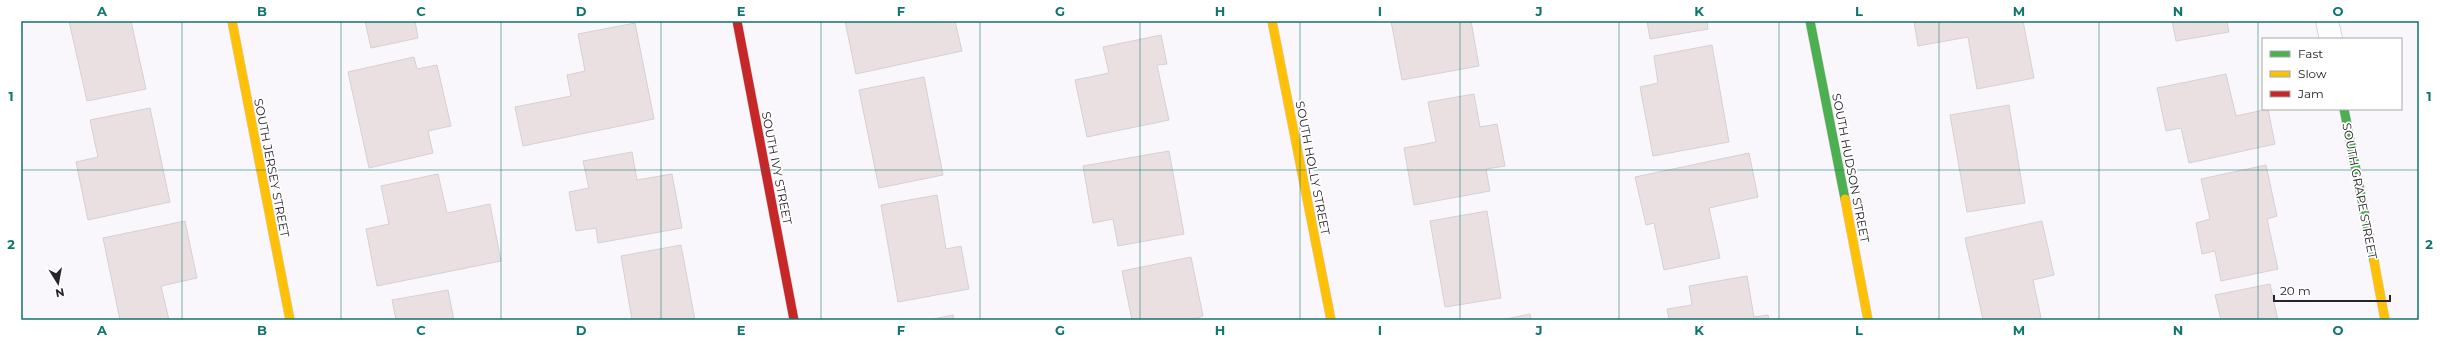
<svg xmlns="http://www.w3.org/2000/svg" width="2440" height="341" font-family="Montserrat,sans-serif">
<rect width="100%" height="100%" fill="#faf7fc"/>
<g fill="#eae0e1" stroke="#d7d0d2">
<polygon points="69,21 131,21 146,89 87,101"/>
<polygon points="365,21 415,21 418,38 371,48"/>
<polygon points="845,21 955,21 962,51 856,74"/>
<polygon points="1391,21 1471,21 1479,66 1402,80"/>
<polygon points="1647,21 1707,21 1708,29 1650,39"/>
<polygon points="1914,21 2023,21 2034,78 1977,89 1968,37 1918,46"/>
<polygon points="2172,21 2227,21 2229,32 2176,41"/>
<polygon points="635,23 654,119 523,146 515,107 571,96 567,75 585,71 578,34"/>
<polygon points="1161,35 1167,64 1157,65 1169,120 1087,137 1075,80 1109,73 1103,47"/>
<polygon points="1712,45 1729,142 1653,156 1640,87 1658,83 1654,56"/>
<polygon points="414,57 417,69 437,65 451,126 428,131 433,153 369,168 348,72"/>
<polygon points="2226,74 2236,116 2268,109 2275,144 2189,163 2181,128 2166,131 2157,88"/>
<polygon points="924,77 943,175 879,188 859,90"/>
<polygon points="1474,94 1480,127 1497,124 1505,166 1486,169 1490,191 1414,205 1404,148 1436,142 1428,102"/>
<polygon points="2009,105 2025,203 1967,212 1950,115"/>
<polygon points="150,108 170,202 88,220 76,162 98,157 90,120"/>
<polygon points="1169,151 1184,234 1118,246 1113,219 1093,223 1083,166"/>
<polygon points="632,152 637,180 672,174 682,228 598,243 596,228 576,231 569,192 589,188 583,161"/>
<polygon points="1749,153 1758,197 1709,208 1720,258 1664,270 1654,223 1646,225 1635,177"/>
<polygon points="2266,165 2277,216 2267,219 2278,269 2221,281 2215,251 2202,254 2196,223 2210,219 2201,179"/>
<polygon points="438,174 447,213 490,204 501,261 377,286 366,229 389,224 381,186"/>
<polygon points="937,195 946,249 961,246 969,289 898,302 881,205"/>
<polygon points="1487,211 1501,298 1445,307 1430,221"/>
<polygon points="185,221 197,278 161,286 169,320 120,320 103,238"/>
<polygon points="2042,221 2054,275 2033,280 2041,318 2031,320 1983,320 1965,238"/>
<polygon points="681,245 695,320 632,320 621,256"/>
<polygon points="1191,257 1203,316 1190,320 1132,320 1122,271"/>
<polygon points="1747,276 1754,317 1768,315 1769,320 1669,320 1667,309 1692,305 1689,286"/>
<polygon points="2270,284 2278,320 2221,320 2215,295"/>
<polygon points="448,290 454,320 396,320 392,300"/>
<polygon points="1530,314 1531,320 1501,320"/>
<polygon points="953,315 954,320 929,320"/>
</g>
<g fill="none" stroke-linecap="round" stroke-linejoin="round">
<defs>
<polyline id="street" points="2327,21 2331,39"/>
<g id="fast">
<polyline points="1810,21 1845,199"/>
<polyline points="2344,109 2374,261"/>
</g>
<g id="slow">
<polyline points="232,21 290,320"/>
<polyline points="1272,21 1331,320"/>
<polyline points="1845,199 1868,320"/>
<polyline points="2374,261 2385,320"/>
</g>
<polyline id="jam" points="737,21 794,320"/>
</defs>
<use href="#street" stroke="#d6d1d8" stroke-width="24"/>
<use href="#fast" stroke="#d6d1d8" stroke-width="10"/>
<use href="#slow" stroke="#d6d1d8" stroke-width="10"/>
<use href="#jam" stroke="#d6d1d8" stroke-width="10"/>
<use href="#street" stroke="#fefeff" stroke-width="22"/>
<use href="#fast" stroke="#4caf50" stroke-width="9"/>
<use href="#slow" stroke="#ffc107" stroke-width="9"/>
<use href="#jam" stroke="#c62828" stroke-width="9"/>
</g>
<path fill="none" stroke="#0f766e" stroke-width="1" stroke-opacity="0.55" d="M182,21V320M341,21V320M501,21V320M661,21V320M821,21V320M980,21V320M1140,21V320M1300,21V320M1460,21V320M1619,21V320M1779,21V320M1939,21V320M2099,21V320M2258,21V320M21,170H2419"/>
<g text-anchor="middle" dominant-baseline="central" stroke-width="3.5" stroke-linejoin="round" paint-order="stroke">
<g font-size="12" fill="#29222b" stroke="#fff">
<text transform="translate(272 168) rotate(79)">SOUTH JERSEY STREET</text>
<text transform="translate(777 168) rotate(79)">SOUTH IVY STREET</text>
<text transform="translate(1313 168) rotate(79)">SOUTH HOLLY STREET</text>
<text transform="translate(1851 168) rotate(79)">SOUTH HUDSON STREET</text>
<text transform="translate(2360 191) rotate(79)">SOUTH GRAPE STREET</text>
</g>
</g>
<rect width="2440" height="341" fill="none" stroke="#ffffff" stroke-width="44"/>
<rect x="2262" y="38" width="140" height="72" fill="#ffffff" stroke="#a9a7aa"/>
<rect x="2270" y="51" width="20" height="6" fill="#4caf50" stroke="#a9a7aa"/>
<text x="2298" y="58" font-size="12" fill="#29222b">Fast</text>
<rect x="2270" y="71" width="20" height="6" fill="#ffc107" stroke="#a9a7aa"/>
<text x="2298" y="78" font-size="12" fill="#29222b">Slow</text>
<rect x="2270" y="91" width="20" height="6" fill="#c62828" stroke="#a9a7aa"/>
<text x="2298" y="98" font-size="12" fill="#29222b">Jam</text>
<g transform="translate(58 283) rotate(169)" stroke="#ffffff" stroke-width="3" paint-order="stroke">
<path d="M0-3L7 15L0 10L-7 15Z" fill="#29222b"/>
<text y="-6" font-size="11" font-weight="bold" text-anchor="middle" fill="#29222b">N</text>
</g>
<path d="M2274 295v6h116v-6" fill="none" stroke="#29222b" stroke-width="2"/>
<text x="2280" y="295" font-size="12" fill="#29222b" stroke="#ffffff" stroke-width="3" paint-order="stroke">20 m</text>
<rect x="22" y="22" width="2396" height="297" fill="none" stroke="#0f766e" stroke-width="1.5"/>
<g font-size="13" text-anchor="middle" font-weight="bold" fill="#0f766e">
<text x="102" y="16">A</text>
<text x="262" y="16">B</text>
<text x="421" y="16">C</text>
<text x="581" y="16">D</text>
<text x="741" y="16">E</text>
<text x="901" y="16">F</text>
<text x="1060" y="16">G</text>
<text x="1220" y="16">H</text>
<text x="1380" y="16">I</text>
<text x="1539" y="16">J</text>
<text x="1699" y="16">K</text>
<text x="1859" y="16">L</text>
<text x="2019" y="16">M</text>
<text x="2178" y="16">N</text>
<text x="2338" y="16">O</text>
<text x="11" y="101">1</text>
<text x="2429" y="101">1</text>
<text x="11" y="249">2</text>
<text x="2429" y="249">2</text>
<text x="102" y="335">A</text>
<text x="262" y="335">B</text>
<text x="421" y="335">C</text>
<text x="581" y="335">D</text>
<text x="741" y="335">E</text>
<text x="901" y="335">F</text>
<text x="1060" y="335">G</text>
<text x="1220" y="335">H</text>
<text x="1380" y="335">I</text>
<text x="1539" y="335">J</text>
<text x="1699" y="335">K</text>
<text x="1859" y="335">L</text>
<text x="2019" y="335">M</text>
<text x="2178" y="335">N</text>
<text x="2338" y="335">O</text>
</g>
</svg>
